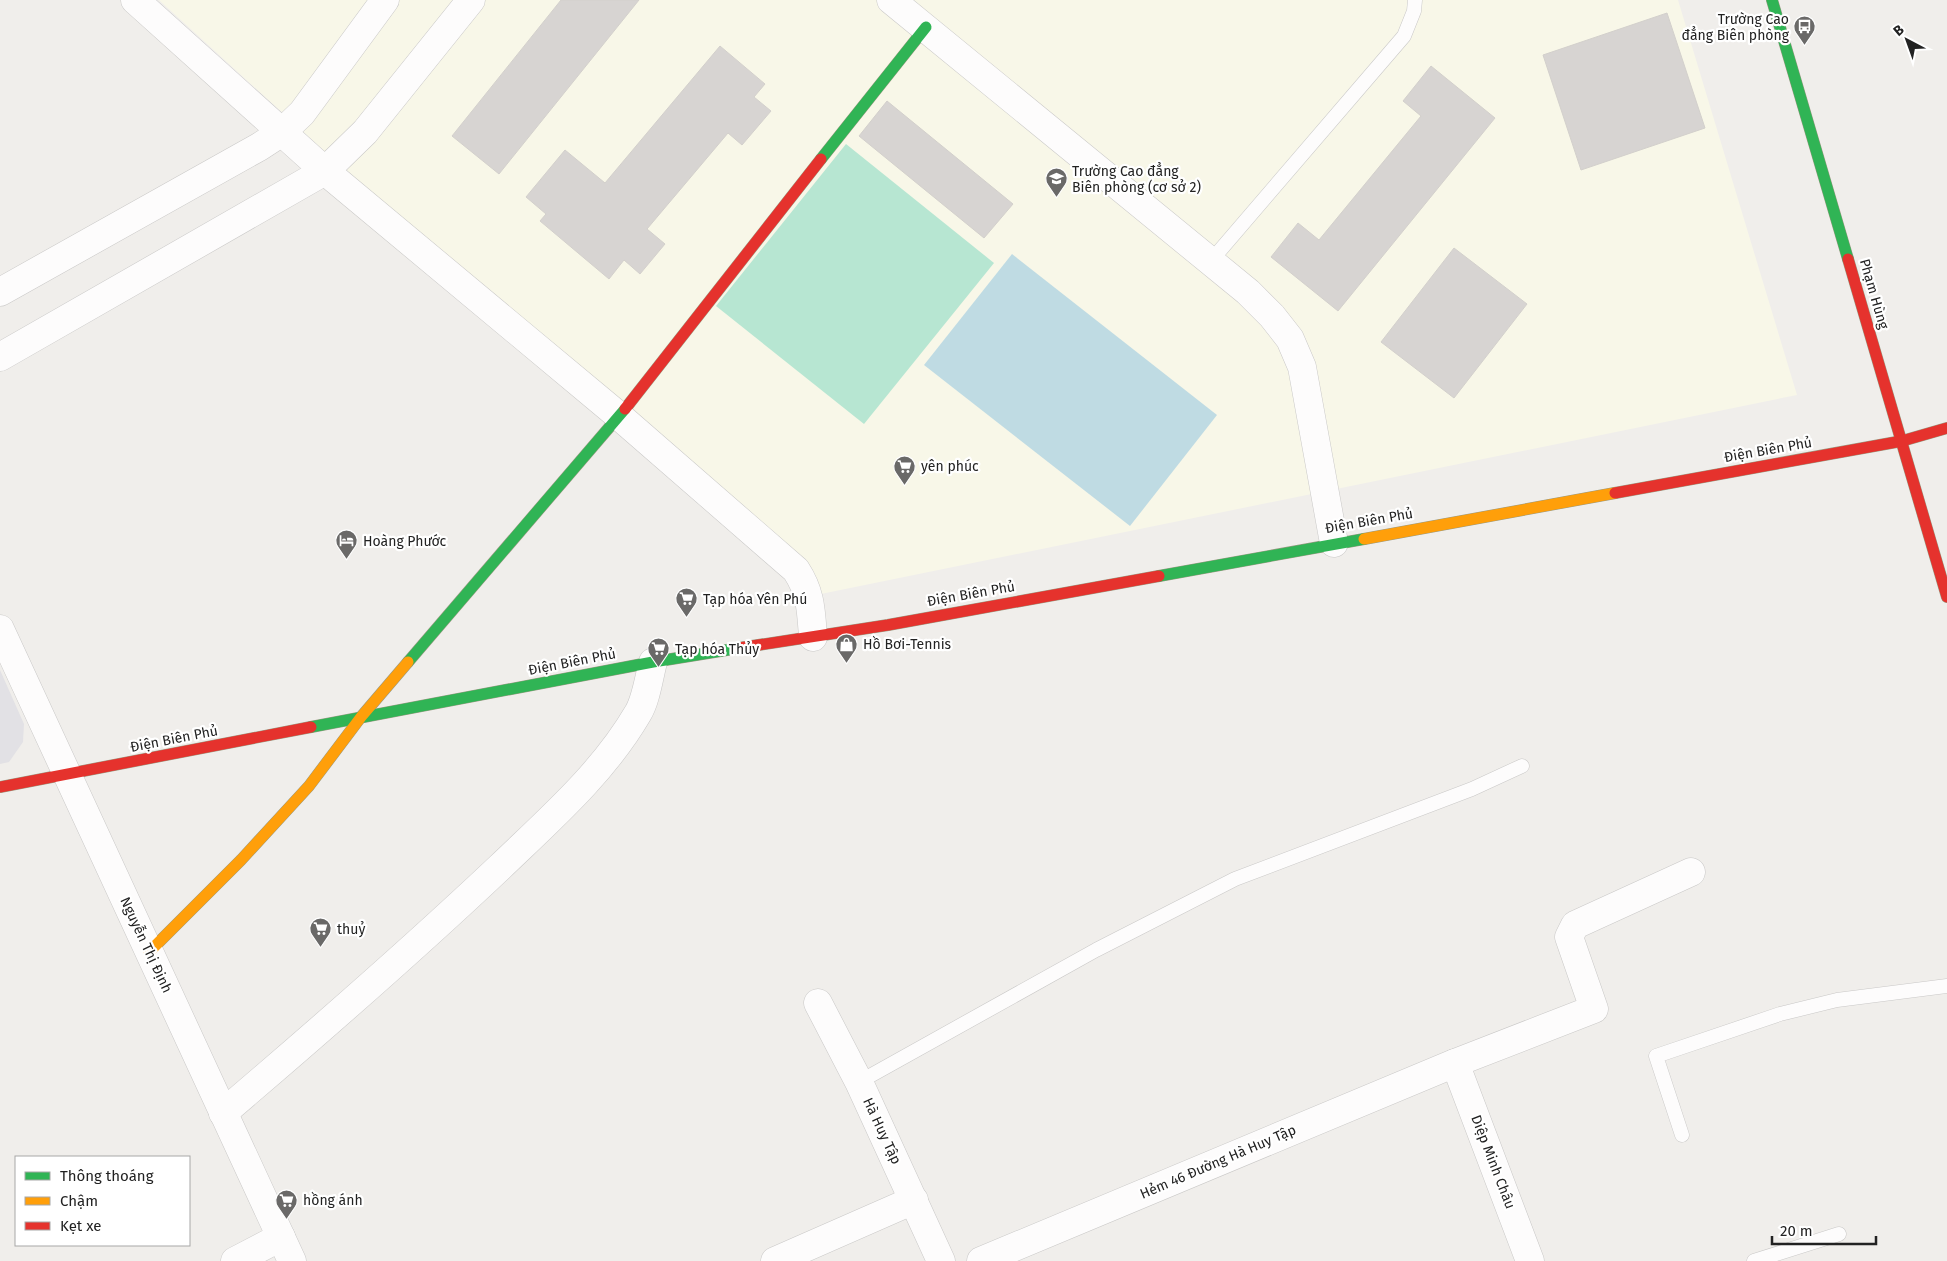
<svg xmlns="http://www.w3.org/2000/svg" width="1947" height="1261" font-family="'Fira Sans',sans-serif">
<rect width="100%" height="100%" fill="#f0eeeb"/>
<polygon fill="#f8f7e8" points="159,0 1678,0 1797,395 811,596"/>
<polygon fill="#b7e6d2" points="846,144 994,263 864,424 716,306"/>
<polygon fill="#e2e1e5" points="0,670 24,724 23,742 9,762 0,764"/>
<polygon fill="#bfdbe3" points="1012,254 1217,415 1130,526 924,365"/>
<g fill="#d7d4d2" stroke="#d3d0cc">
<polygon points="561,0 639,0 499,174 452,136"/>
<polygon points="1667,13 1705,128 1581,170 1543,55"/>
<polygon points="720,46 765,84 754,97 771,111 742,145 728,133 647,229 665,244 640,274 624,260 609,279 540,221 546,214 526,197 565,150 605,183"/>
<polygon points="1431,66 1495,118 1338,311 1271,257 1298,223 1319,240 1421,116 1403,101"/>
<polygon points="887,101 1013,204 984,238 859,136"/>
<polygon points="1454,248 1527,304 1454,398 1381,342"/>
</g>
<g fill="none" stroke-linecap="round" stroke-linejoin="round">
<defs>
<g id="lane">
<polyline points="1210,262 1404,36 1414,11 1415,0"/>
<polyline points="859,1082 1096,950 1235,879 1472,789 1522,766"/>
<polyline points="1682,1135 1656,1056 1780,1014 1837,1000 1947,986"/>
<polyline points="1754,1261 1839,1234"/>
</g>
<g id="street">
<path d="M135,0L325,171L619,416L796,570C811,593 811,610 813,637"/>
<polyline points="891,0 1248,292 1272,316 1290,339 1302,367 1334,543"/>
<polyline points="0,292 259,147 282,132 302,113 385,0"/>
<polyline points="0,357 325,171 365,132 471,0"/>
<polyline points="0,629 292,1261"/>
<polyline points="818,1003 859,1082 941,1261"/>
<polyline points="1455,1063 1530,1261"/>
<path d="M223,1113C317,1033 410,952 500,867C550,819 603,773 638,713C646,700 649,677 653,662"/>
<polyline points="235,1261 281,1237"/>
<polyline points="775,1261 914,1200"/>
<polyline points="981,1261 1455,1063 1594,1009 1569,937 1575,925 1691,872"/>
</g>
<g id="fast">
<polyline points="1772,0 1848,259"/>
<polyline points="821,159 926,27"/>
<polyline points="1159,576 1364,539"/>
<polyline points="408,662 625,409"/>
<polyline points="311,727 653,662 739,648"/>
</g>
<g id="slow">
<polyline points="1364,539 1615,493"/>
<polyline points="149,952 241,860 309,786 361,717 408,662"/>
</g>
<g id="jam">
<polyline points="1848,259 1947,597"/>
<polyline points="625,409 821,159"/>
<polyline points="1615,493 1902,441 1947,428"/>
<polyline points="739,648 888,625 1159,576"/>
<polyline points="0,787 311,727"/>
</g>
</defs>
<use href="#lane" stroke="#c9c8c7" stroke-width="15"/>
<use href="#street" stroke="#c9c8c7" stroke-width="29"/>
<use href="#fast" stroke="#999a82" stroke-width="12"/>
<use href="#slow" stroke="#999a82" stroke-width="12"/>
<use href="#jam" stroke="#999a82" stroke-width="12"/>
<use href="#lane" stroke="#fdfcfc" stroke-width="14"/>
<use href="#street" stroke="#fdfcfc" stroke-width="28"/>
<use href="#fast" stroke="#30b455" stroke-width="11"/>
<use href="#slow" stroke="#ff9f0a" stroke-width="11"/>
<use href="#jam" stroke="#e5322d" stroke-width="11"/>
</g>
<defs>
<symbol id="bus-pin" viewBox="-11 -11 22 30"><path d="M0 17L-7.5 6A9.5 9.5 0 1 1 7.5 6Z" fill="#6a6968" stroke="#fff"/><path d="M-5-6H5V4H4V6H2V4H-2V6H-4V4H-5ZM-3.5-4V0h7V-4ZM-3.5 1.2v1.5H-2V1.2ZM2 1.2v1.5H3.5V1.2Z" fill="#fff"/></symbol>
<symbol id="university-pin" viewBox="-11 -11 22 30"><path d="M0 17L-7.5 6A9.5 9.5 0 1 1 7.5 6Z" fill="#6a6968" stroke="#fff"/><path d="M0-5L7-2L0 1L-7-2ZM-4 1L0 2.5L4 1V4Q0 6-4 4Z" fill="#fff"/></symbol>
<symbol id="supermarket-pin" viewBox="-11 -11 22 30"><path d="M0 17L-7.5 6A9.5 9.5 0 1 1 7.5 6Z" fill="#6a6968" stroke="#fff"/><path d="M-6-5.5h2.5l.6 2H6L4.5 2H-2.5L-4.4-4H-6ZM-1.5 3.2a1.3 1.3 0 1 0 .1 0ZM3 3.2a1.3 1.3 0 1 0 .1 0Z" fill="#fff"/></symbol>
<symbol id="hotel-pin" viewBox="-11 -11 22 30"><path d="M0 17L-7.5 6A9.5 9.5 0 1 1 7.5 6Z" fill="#6a6968" stroke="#fff"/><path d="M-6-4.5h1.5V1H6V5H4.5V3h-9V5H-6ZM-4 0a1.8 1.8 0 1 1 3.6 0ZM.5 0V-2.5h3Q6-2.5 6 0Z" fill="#fff"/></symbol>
<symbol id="shop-pin" viewBox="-11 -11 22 30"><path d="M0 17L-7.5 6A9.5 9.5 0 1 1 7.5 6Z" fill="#6a6968" stroke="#fff"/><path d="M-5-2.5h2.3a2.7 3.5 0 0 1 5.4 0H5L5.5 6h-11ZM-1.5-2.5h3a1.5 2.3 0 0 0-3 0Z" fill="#fff"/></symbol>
</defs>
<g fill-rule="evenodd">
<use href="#bus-pin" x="1792" y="14" width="25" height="34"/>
<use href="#university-pin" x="1044" y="166" width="25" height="34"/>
<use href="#supermarket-pin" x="892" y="454" width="25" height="34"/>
<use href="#hotel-pin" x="334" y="528" width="25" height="34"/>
<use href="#supermarket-pin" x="674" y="586" width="25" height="34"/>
<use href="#shop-pin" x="834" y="632" width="25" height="34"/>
<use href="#supermarket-pin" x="646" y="636" width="25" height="34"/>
<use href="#supermarket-pin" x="308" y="916" width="25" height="34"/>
<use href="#supermarket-pin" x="274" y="1188" width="25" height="34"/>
</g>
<g text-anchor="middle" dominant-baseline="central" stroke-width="4.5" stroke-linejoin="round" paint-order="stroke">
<g font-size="14" fill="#222" stroke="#fff" text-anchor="start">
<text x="1789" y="19" text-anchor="end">Trường Cao<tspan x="1789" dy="16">đẳng Biên phòng</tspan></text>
<text x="1072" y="171">Trường Cao đẳng<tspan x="1072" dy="16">Biên phòng (cơ sở 2)</tspan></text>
<text x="921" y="466">yên phúc</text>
<text x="363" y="541">Hoàng Phước</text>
<text x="703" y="599">Tạp hóa Yên Phú</text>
<text x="863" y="644">Hồ Bơi-Tennis</text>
<text x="675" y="649">Tạp hóa Thủy</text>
<text x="337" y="929">thuỷ</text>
<text x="303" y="1200">hồng ánh</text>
</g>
<g font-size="14" fill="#222" stroke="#fff">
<text transform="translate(1874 294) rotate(74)">Phạm Hùng</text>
<text transform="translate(1768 450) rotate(-10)">Điện Biên Phủ</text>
<text transform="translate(1369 521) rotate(-10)">Điện Biên Phủ</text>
<text transform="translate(971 594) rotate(-10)">Điện Biên Phủ</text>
<text transform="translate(572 662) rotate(-11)">Điện Biên Phủ</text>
<text transform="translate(174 739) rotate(-11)">Điện Biên Phủ</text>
<text transform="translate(146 945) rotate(65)">Nguyễn Thị Định</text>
<text transform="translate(882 1131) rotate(65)">Hà Huy Tập</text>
<text transform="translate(1218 1162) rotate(-23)">Hẻm 46 Đường Hà Huy Tập</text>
<text transform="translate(1493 1162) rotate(69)">Diệp Minh Châu</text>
</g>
</g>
<rect x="15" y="1156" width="175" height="90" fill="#ffffff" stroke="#a7a7a7"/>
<rect x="25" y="1172" width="25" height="8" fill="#30b455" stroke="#a7a7a7"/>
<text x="60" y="1181" font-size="15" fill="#222222">Thông thoáng</text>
<rect x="25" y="1197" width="25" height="8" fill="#ff9f0a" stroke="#a7a7a7"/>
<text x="60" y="1206" font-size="15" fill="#222222">Chậm</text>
<rect x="25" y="1222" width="25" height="8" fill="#e5322d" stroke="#a7a7a7"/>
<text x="60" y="1231" font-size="15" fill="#222222">Kẹt xe</text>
<g transform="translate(1907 40) rotate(319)" stroke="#ffffff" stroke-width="4" paint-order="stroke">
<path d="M0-4L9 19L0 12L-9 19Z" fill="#222222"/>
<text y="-8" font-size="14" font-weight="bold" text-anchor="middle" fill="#222222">B</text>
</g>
<path d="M1772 1236v8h104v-8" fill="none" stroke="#222222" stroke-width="2.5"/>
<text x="1780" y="1236" font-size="15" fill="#222222" stroke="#ffffff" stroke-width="4" paint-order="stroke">20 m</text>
</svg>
